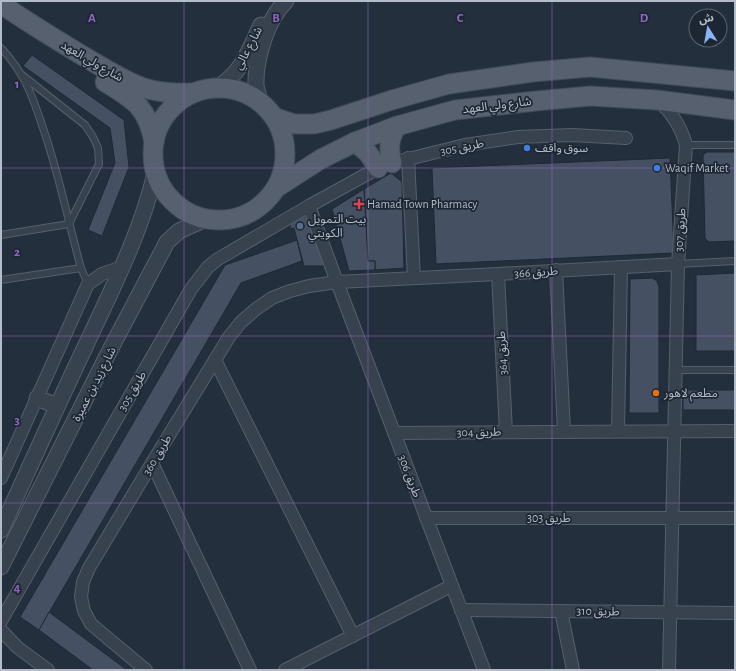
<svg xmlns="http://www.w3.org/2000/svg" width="736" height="671" font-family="'Alegreya Sans','Noto Sans Arabic',sans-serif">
<rect width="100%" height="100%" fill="#242f3e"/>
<g fill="#455162" stroke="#1f2835">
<polygon points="32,55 124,120 129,167 102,236 88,230 115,163 110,128 23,66"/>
<polygon points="707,152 735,152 735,241 709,242 705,238 703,155"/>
<polygon points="670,158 674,253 436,264 432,168"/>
<polygon points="391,173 402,182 404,268 375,270 375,261 368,261 364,189"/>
<polygon points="364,189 368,261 375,261 375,270 349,271 332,209"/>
<polygon points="302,216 306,217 312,222 324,266 304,266 294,228 290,229 290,227 291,223"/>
<polygon points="297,240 302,261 241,283 39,630 20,617 225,265"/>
<polygon points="735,273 735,351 696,351 696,275"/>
<polygon points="652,278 657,281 659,287 659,413 629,413 630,279"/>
<rect x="683" y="390" width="52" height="20"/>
<polygon points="49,612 127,670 93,670 39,630"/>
</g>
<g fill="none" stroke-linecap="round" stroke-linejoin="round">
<defs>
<g id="service">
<path d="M1,48C24,72 33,97 43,128C59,174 68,221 81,268L88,284"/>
<polyline points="686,145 735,145"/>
<polyline points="1,235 69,224 99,164 98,148 93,137 85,125 22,75"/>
<polyline points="678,264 735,261"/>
<polyline points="1,280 81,268"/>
<polyline points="676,370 735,370"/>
</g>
<g id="minor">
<path d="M658,101C673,113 681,127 686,145L678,264L669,670"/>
<polyline points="408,158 414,278"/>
<polyline points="309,206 337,282 484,670"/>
<polyline points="556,270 564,431"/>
<polyline points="498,274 506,432"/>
<polyline points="215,360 353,636"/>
<polyline points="618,431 621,267"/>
<polyline points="394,433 735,431"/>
<polyline points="152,463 250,670"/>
<polyline points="1,478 88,284 102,274 122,267"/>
<polyline points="426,518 735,518"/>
<polyline points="461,610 735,613"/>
<polyline points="561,611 573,670"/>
<polyline points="1,621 191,289 208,267 218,259 309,206 378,168 392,163 465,145 518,137 572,135 626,138"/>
<polyline points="1,630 17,647 48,670"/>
<polyline points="146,670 91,624 84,611 81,597 83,582 89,568 152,463 229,337 241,322 256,309 272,298 290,291 309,286 337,282 498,274 678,264"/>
<polyline points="285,670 451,586"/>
</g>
<g id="tertiary">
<path d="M216,88C242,74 249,50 261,25"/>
<path d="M260,101C259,96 257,91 256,86C255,60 267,19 286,1"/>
<polyline points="37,398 57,406"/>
<path d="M1,530C29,468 57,406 86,345C112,289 141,233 155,173"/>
<polyline points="1,567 110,350 167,242 179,231 206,219"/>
</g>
<g id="primary">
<path d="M1,4C32,25 63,44 95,63C111,72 126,82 144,88C160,93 176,93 193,93"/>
<path d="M105,82C134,100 147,106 154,142"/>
<circle cx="219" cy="154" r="66"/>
<polyline points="276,118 294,124 314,124 331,120 392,100 449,84 533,72 590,67 735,81"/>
<polyline points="355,142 368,153 378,168"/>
<path d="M392,163C388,148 389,138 397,126"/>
<polyline points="276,188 321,159 355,142 397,126 455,110 536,101 590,96 657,100 735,110"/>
</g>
</defs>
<use href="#service" stroke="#565f6c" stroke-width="8"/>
<use href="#minor" stroke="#565f6c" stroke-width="14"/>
<use href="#tertiary" stroke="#565f6c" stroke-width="17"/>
<use href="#primary" stroke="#414a57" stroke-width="21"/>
<use href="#service" stroke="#38414e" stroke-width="6"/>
<use href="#minor" stroke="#38414e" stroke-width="12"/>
<use href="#tertiary" stroke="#38414e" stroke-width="15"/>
<use href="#primary" stroke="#56606e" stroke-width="19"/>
</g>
<path fill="none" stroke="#9266c3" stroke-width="1" stroke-opacity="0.55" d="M184,1V670M368,1V670M552,1V670M1,168H735M1,336H735M1,503H735"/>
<g fill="#3f7fe0" stroke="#1d2633" stroke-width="1.5">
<circle cx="527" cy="148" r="4"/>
<circle cx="657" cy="168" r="4"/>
</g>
<path fill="#e0444e" stroke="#1d2633" stroke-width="1.5" d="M357 198h4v4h4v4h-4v4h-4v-4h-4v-4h4z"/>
<circle fill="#5c6f8a" stroke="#1d2633" stroke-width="1.5" cx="300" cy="226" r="4"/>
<circle fill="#e8710a" stroke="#1d2633" stroke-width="1.5" cx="656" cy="393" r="4"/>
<g text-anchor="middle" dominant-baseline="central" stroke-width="3.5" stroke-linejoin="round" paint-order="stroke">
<g font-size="12" fill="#b4bcc9" stroke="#1d2633">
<text transform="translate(248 48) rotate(-62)">شارع عالي</text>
<text transform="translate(92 61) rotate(30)">شارع ولي العهد</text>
<text transform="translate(497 105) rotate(-7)">شارع ولي العهد</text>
<text transform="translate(462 147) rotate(-11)">طريق 305</text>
<text transform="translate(680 230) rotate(-86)">طريق 307</text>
<text transform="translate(536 272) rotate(-4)">طريق 366</text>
<text transform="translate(502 353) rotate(-93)">طريق 364</text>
<text transform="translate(94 384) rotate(-63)">شارع زيد بن عميرة</text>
<text transform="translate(132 391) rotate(-60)">طريق 305</text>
<text transform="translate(479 432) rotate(-1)">طريق 304</text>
<text transform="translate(157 455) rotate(-59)">طريق 360</text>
<text transform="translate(410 476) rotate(69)">طريق 306</text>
<text x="549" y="518">طريق 303</text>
<text transform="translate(598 611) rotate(1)">طريق 310</text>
</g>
<g font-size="12" fill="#b4bcc9" stroke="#1d2633" text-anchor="start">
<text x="535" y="148">سوق واقف</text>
<text x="665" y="168">Waqif Market</text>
<text x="367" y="204">Hamad Town Pharmacy</text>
<text x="308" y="219">بيت التمويل<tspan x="308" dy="14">الكويتي</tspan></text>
<text x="664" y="393">مطعم لاهور</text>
</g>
</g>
<g font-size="13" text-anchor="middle" font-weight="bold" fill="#9266c3" stroke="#1d2633" stroke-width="3.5" stroke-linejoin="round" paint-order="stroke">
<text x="92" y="22">A</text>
<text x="276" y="22">B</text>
<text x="460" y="22">C</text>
<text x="644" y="22">D</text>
<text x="17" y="88">1</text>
<text x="17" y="256">2</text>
<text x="17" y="424">3</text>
<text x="17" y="592">4</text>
</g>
<rect width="736" height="671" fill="none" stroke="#b4bcc9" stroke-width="4"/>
<g transform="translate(708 28) rotate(349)"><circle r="19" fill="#1d2633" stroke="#59626f"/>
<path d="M0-3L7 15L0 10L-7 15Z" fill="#8ab4f8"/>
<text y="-6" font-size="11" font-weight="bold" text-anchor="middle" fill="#b4bcc9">ش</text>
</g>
</svg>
